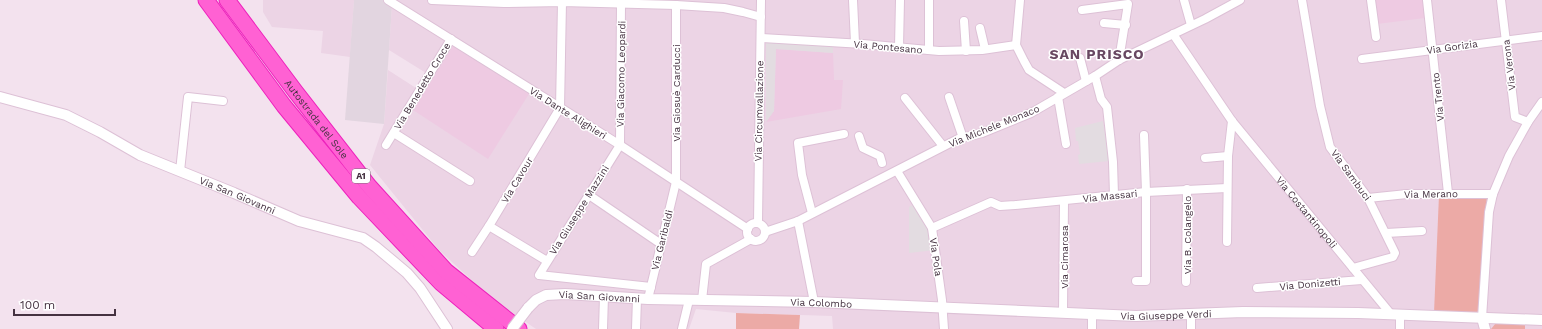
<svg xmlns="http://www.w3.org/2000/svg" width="1542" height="329" font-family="'Work Sans',sans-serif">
<rect width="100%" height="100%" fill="#f3e2ee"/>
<g fill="#ecd4e5">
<polygon points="263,0 354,0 350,57 321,53 323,31 272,27 263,12"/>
<polygon points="384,0 1542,0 1542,329 833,329 832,316 736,313 696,309 689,329 536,329 491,298 439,250 370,165 384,124 388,70 416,88 426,73 389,50 392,5"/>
</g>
<polygon fill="#e2d5e0" points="354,0 384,0 392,5 384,124 345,120"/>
<g fill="#eecae2">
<polygon points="1374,0 1423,0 1425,18 1377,24"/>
<polygon points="453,46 529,94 488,159 413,110"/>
<polygon points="776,49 833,53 834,80 843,80 841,109 766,122 774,111"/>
</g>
<g fill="#ecaaa6">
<polygon points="1439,195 1487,197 1478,311 1476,313 1434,313"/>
<polygon points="736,313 800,315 799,329 736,329"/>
<polygon points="1496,323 1525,324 1525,329 1491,329"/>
</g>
<g fill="#e3dce1">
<polygon points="766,41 833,45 833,53 776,49 774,111 766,122"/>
<polygon points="1103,121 1109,161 1079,164 1078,155 1080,154 1078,141 1076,141 1075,128"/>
<polygon points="916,203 932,228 935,250 909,253 909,207"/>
</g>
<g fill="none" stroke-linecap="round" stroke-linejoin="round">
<defs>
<g id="minor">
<polyline points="388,0 620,145 748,229"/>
<polyline points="432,0 504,3 562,2 676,5 724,8 743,12 761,17"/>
<polyline points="853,0 855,43"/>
<polyline points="929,0 929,50"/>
<polyline points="1020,0 1016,45 1024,61 1029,70 1064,93"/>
<polyline points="1184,0 1191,25"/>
<polyline points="1302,0 1320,106 1330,147 1368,198 1395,253 1393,257 1353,268"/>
<polyline points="1371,0 1376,37"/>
<polyline points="1427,0 1448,193"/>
<polyline points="1501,0 1515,117 1528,122"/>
<polyline points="621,3 620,145 539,275 651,287"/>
<polyline points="1082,10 1128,4 1119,60"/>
<polyline points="964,21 966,51"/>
<polyline points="1104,23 1126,25"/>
<polyline points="980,28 985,49"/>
<path id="s1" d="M1173,34L1232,121L1390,313"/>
<polyline points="761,38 863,44 939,51 982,50 1016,45"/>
<polyline points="899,47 900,0"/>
<polyline points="1080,58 1086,81"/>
<polyline points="1362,59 1542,36"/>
<polyline points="1095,76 1101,99 1107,107 1113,162 1114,195"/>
<polyline points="949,97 963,138"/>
<polyline points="1058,97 1066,144"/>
<polyline points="905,98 943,146"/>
<polyline points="394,133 470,181"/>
<polyline points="859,136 863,148 880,156 882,163"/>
<polyline points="386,145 451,39"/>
<polyline points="1205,158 1228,156"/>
<polyline points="180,171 188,97 223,101"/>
<polyline points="897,171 932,228 942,300 944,329"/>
<polyline points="589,195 661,244"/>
<polyline points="1368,198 1407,194 1493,194"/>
<polyline points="812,213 802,175 798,143 844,134"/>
<polyline points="798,221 814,302"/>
<polyline points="758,223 761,0"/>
<circle cx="756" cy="232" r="9"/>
<polyline points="489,226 547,261"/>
<polyline points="932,228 991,202 1000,206 1015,205 1146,192 1227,188"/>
<polyline points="765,232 798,221 958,139 982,133 1031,113 1095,76 1119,60 1205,19 1240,0"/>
<polyline points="1386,233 1422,231"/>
<polyline points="1227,242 1228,156 1232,121"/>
<polyline points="472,252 489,226 560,108 562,2"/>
<polyline points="1136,281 1146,281 1146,192 1144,135"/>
<polyline points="1186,282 1187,189"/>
<polyline points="1257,288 1362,280"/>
<polyline points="648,299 676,182 676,5"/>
<polyline points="702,300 706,264 751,239"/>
<polyline points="1063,313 1064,201"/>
<polyline points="1191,314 1191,329"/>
<polyline points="1482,318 1489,212 1493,194 1509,156 1528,122 1542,102"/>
<polyline points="603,329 604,296"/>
<polyline points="636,329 637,298"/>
<polyline points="682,329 689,300"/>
<polyline points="1092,329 1092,314"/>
<polyline points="1400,329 1400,314"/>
</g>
<g id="tertiary">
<path id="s2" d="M0,97L66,115L100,132L140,155L234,193L299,221L363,238L376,247L407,273L420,288L447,329"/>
<path id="s3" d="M528,308L536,300L546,295L565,294L648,299L814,302L1136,316L1243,312L1358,313L1542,320"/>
<polyline points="1482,318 1485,329"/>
</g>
<g id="motorway">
<polyline points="206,0 284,106 359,197 441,283 496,329"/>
<path id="s4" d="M227,0L295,91L369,186L446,271L519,329"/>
</g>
</defs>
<use href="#minor" stroke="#ddc1d6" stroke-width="10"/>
<use href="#tertiary" stroke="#ddc1d6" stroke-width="12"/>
<use href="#motorway" stroke="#ed22bc" stroke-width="17"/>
<use href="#minor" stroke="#fff" stroke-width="8"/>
<use href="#tertiary" stroke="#fff" stroke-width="10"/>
<use href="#motorway" stroke="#ff61d3" stroke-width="15"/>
<defs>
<polyline id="tertiary-bridge" points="512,329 528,308"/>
</defs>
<use href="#tertiary-bridge" stroke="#ddc1d6" stroke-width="12" stroke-linecap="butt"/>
<use href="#tertiary-bridge" stroke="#fff" stroke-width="10"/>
</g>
<g text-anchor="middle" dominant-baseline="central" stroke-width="3" stroke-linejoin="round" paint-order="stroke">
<rect fill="#fff" stroke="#7d707a" stroke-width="1" x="352" y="169" width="18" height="14" rx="3"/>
<g font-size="9" font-weight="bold" fill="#453241">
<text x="361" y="176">A1</text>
</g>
<g font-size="10" fill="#453241" stroke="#fff">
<text transform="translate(888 47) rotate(5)">Via Pontesano</text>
<text transform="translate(1452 47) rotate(-8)">Via Gorizia</text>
<text transform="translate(1509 65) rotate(-97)">Via Verona</text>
<text transform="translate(621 74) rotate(-89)">Via Giacomo Leopardi</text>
<text transform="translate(422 86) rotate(-59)">Via Benedetto Croce</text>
<text transform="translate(676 93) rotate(-90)">Via Giosuè Carducci</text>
<text transform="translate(1438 97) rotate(-96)">Via Trento</text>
<text transform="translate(759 111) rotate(-89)">Via Circumvallazione</text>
<text transform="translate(568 113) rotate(32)">Via Dante Alighieri</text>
<text stroke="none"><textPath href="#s4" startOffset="149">Autostrada del Sole</textPath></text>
<text transform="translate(994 126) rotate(-22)">Via Michele Monaco</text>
<text transform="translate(1351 175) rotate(54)">Via Sambuci</text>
<text transform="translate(517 180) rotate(-59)">Via Cavour</text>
<text transform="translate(1431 194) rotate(-1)">Via Merano</text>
<text stroke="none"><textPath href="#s2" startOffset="258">Via San Giovanni</textPath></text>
<text transform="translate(1110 196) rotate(-6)">Via Massari</text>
<text transform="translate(579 210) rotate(-58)">Via Giuseppe Mazzini</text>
<text stroke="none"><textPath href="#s1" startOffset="223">Via Costantinopoli</textPath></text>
<text transform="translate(1187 235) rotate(-90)">Via B. Colangelo</text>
<text transform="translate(662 240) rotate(-76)">Via Garibaldi</text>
<text transform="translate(936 257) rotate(82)">Via Pola</text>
<text transform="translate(1064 257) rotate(-90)">Via Cimarosa</text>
<text transform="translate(1310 284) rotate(-5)">Via Donizetti</text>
<text stroke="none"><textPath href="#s3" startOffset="76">Via San Giovanni</textPath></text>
<text stroke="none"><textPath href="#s3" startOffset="298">Via Colombo</textPath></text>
<text stroke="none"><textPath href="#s3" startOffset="643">Via Giuseppe Verdi</textPath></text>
</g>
<g font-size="14" font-weight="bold" letter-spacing="1" fill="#694862" stroke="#fff">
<text x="1097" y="54">SAN PRISCO</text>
</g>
</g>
<path d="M14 309v6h101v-6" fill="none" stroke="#453241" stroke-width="2"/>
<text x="20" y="309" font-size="12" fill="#453241" stroke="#ffffff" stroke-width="3" paint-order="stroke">100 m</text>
</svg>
